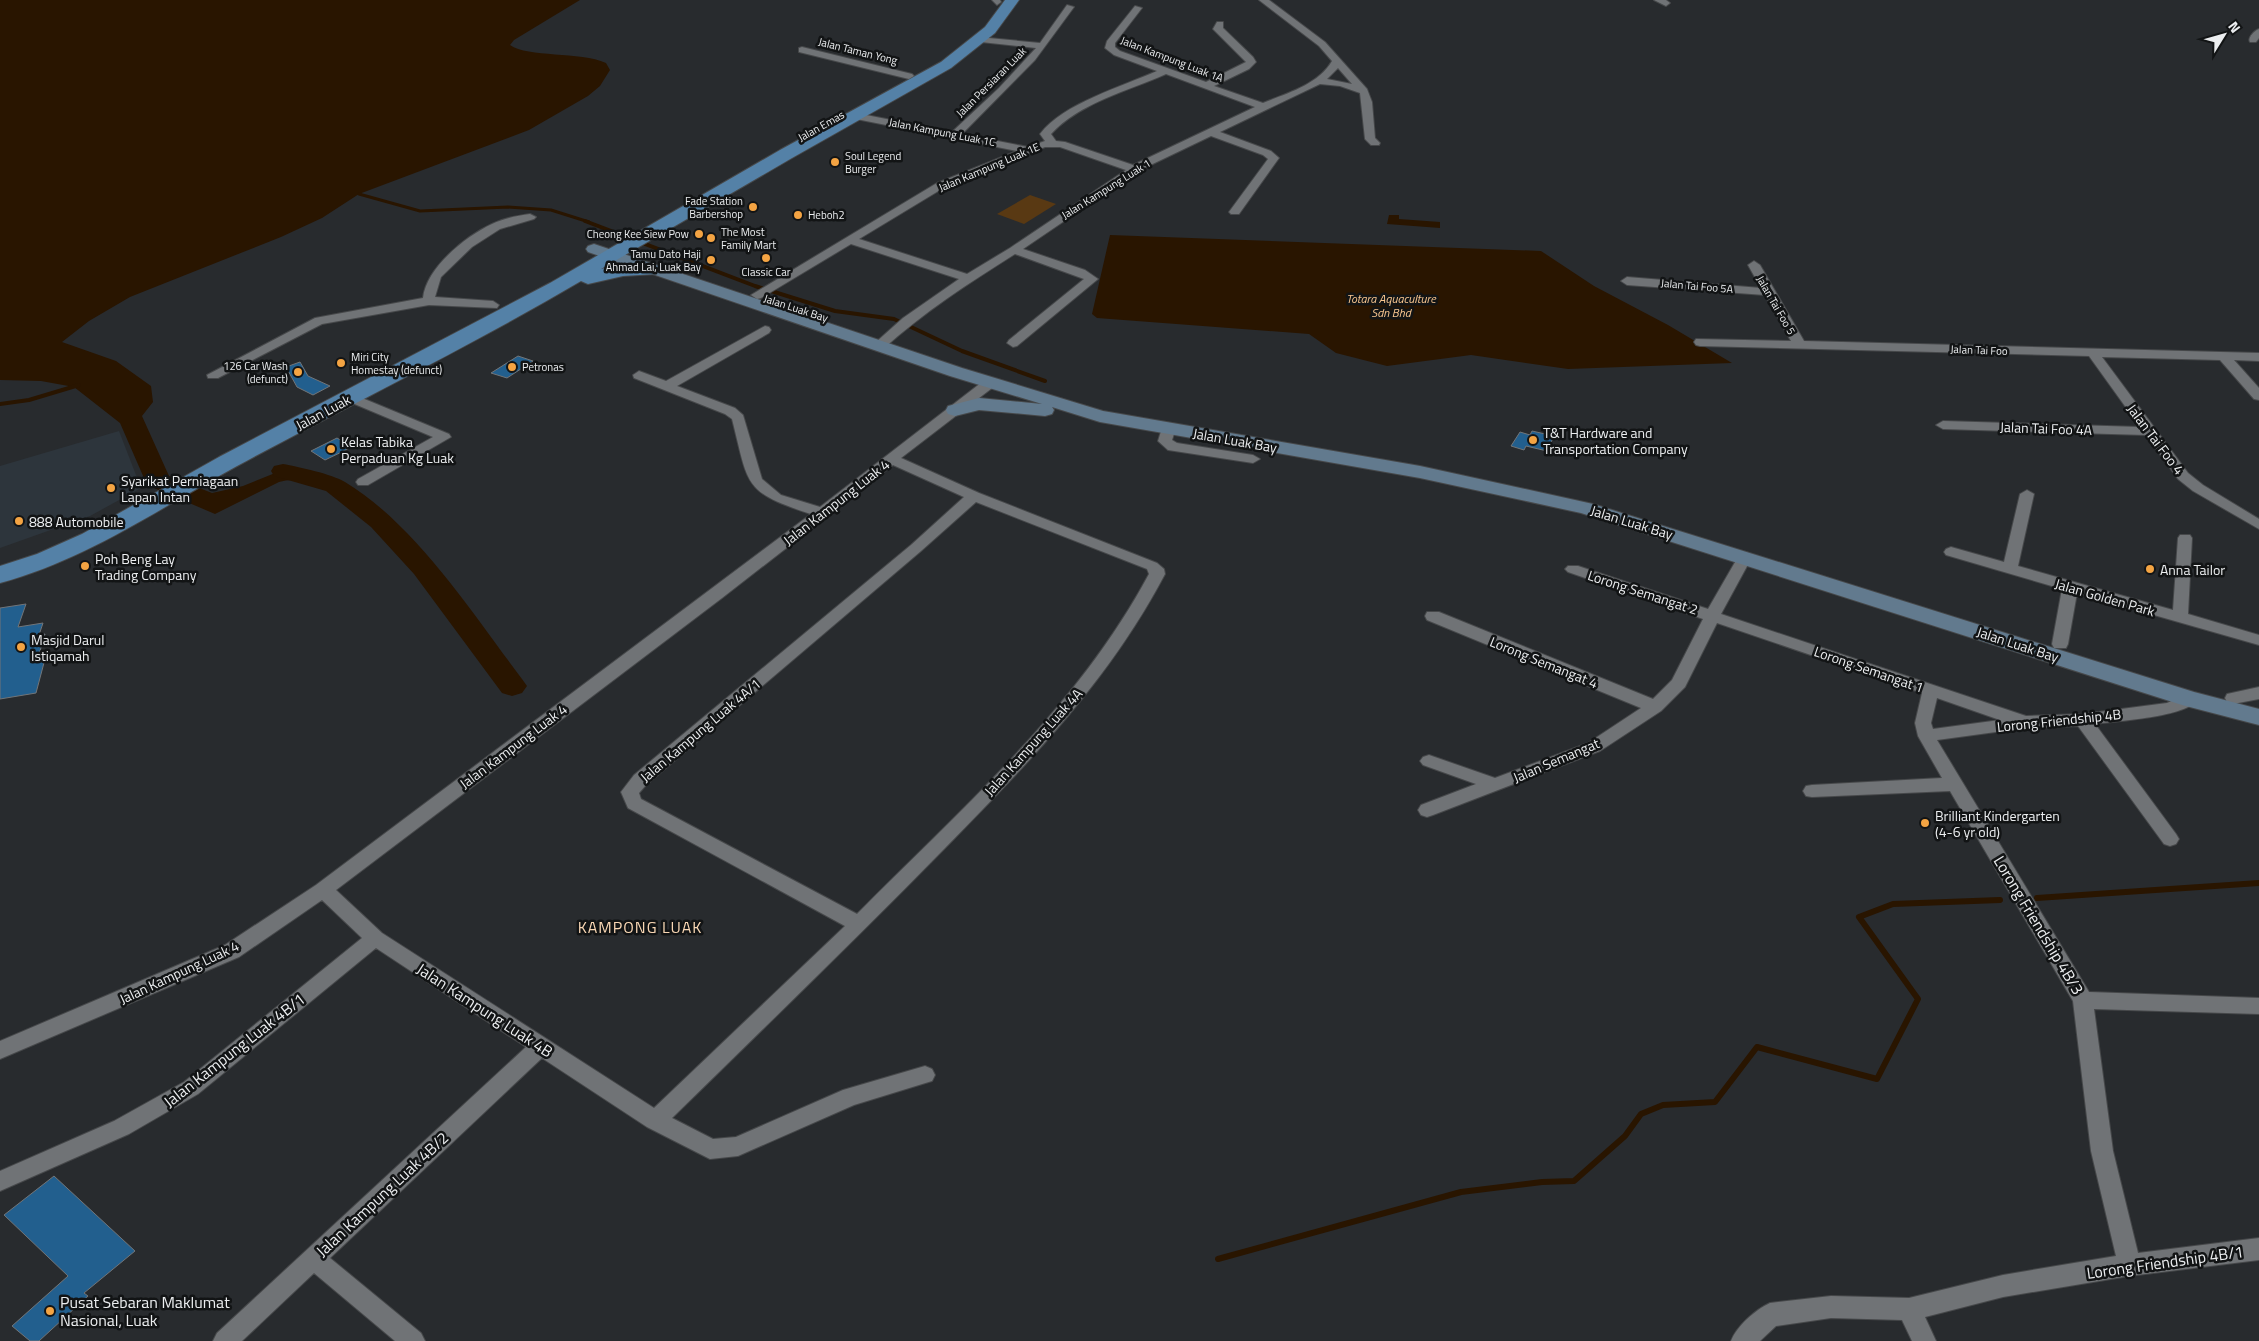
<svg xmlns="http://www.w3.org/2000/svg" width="2259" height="1341" font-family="'Titillium Web',sans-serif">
<rect width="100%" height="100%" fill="#282b2e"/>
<polygon fill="#2d353c" points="119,431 141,488 90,516 0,548 0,466"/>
<polygon fill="#593913" points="1030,195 1056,204 1024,224 997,214"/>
<g fill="#291500">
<path d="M0,0H580L514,40L510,45C528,58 580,51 606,63L610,70L600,86L588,96L529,130L359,194L322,218L281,237L130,297L89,321L62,342L116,361L151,386L153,402L142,416L169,476L212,493L243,486L290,467L326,476L315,486C304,480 292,478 279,482L215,514L147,485L120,423L74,387L41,381L0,380Z"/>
<polygon points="1389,215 1399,215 1399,219 1440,222 1440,228 1387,224"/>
<polygon points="1110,235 1541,251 1594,286 1668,325 1732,363 1568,369 1471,355 1387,366 1336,353 1309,334 1097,318 1092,314"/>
</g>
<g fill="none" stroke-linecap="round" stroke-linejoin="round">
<polyline stroke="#291500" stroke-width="3" points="359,194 420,211 508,207 551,210 589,222"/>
<g stroke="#291500" stroke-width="4">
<polyline points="585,221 755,286 835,311 894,319 962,351 1045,381"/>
<polyline points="0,404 29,400 79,385"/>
</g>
<g stroke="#291500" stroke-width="6">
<polyline points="2037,898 2259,883"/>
<polyline points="1218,1259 1461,1192 1542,1182 1574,1181 1625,1136 1641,1114 1663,1105 1715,1102 1757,1047 1877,1079 1918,999 1859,917 1893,904 2000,900"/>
</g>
<path fill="#291500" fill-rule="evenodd" d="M283,464C299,467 332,474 345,482C415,524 473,614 522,679L527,686L522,693L512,696L502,693L414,574L371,527L326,491L274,476L271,471L274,466Z"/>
</g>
<g fill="#225f8e" stroke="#727578">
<polygon points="518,356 533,361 507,378 491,373"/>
<polygon points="300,362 308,376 330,386 313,395 297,387 286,367"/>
<polygon points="1532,431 1554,436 1547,451 1526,446 1524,450 1511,446 1520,432 1530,435"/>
<polygon points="337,438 352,447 325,460 311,451"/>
<polygon points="26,604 18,627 43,623 39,635 45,634 37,661 45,659 36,693 0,699 0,608"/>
<polygon points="54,1176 135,1251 84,1293 88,1296 39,1341 30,1341 12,1326 68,1276 4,1215"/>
</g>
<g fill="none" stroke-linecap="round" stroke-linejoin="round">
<defs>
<g id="street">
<polygon points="992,0 1000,0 1001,2 997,5"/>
<path d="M1259,0H1269L1325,42L1367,89L1372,102L1375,138L1380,143L1379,145H1371L1365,139L1360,93L1340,86L1320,84L1220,132L1271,151L1279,158L1239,214H1231L1229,212L1268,159L1263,155L1211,136L1138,171L1023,249L1085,270L1098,279L1017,346L1013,347L1007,343L1009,340L1084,279L1015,254C969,283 924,312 883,349L879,350L873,346L875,343L903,318L959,279L851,244L761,298L757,299L751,295L937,183L1017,151L856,119L851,116L856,113L952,132L999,88L1036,48L981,42L976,39L978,37L1040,43L1067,5L1074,7L1035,60L962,134L1028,147L1045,141L1040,134C1064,103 1121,87 1157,71L1114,55L1105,48L1107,41L1135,6L1142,8L1115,43V47L1120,51L1206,82L1246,62L1213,29L1217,22H1223V28L1253,57L1256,62L1249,69L1214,86L1263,103C1287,93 1318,85 1332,61L1319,46ZM1338,68L1352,84L1327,79ZM1166,74L1255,107L1133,165L1065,142L1056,141L1051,134C1079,103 1128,91 1166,74ZM1045,147H1060L1126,170L1010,248L967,274L859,239L945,187Z"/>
<polygon points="1654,0 1666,0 1670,3 1666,6"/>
<path d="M2259,29V38L2256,42H2250C2247,38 2255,30 2259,29Z"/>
<polygon points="802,47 912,74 914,76 909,79 799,52 799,48"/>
<path d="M530,214L536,217L534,219L500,229L472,247L441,277L435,297L493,301L499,305L497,308L429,305L322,324L218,378H208L207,375L315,318L423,298C426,268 466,236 492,224C504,218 517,216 530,214Z"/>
<polygon points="1754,261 1760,265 1804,341 2259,353 2259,361 2234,360 2259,388 2259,400 2254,399 2220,360 2102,357 2188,473 2203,485 2259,519 2259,529 2193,491 2178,479 2146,435 1943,429 1936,425 1943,421 2140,427 2089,356 1700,346 1696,345 1694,342 1696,339 1791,341 1765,295 1627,285 1621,281 1627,277 1761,288 1748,265"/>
<path d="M765,326L769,327L771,330L769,333L677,386L735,408L743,415L762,479L781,495L820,507L986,379L991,378L998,382L996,385L901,458L979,493L1157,563L1164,569L1165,574C1108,682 1030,761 946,847C856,939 764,1028 672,1118L713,1139L736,1137L843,1090L925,1066L932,1069L935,1075L932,1081L854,1105L738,1156L710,1159L647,1127L542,1058L330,1258L421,1333L425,1341H395L314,1273L242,1341H213L217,1333L526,1047L376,948L198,1094L129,1134L0,1191V1171L114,1121L184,1082L362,938L322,900L239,957L0,1059V1041L225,945L316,885L811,514C742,492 749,485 732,419L725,414L634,378L633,375L639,371L666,381ZM893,465L964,497L911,545L634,775L621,792L628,808L845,926L654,1108L382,933L336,890L722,598ZM976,502L1147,569L1149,574C1078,707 962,808 857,914L641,799L639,793L646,785L921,551Z"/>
<polygon points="350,393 449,434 451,437 368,485 358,485 356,482 358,479 433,437 345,400 343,397 345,394"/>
<polygon points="1169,424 1176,428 1172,440 1177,443 1253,455 1260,459 1253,463 1168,450 1158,441 1162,428"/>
<polygon points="2027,490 2034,494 2018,566 2173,610 2178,538 2180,535 2190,535 2192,538 2188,614 2259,635 2259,645 2077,593 2068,644 2066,648 2054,648 2052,644 2062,589 1946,555 1944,552 1946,549 1951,547 2004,562 2020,494"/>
<path d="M1745,552L1750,554L1752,557L1721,614L2026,716L2083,714L2167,703L2190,693L2196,695L2198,699C2188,717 2116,721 2095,724L2176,834L2179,839L2176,844L2170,846L2164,844L2078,726L2025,728L1937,740L2089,992L2259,998V1014L2094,1009L2113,1151L2138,1253L2259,1238V1260L2129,1276L2003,1297L1925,1317L1936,1341H1912L1902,1320L1831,1318L1776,1326L1760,1341H1731C1737,1326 1755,1310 1770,1303L1831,1296L1909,1298L2003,1275L2116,1256L2091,1151L2073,1001L1950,791L1812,797L1806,796L1803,791L1806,786L1812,785L1942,778L1918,736L1915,723L1922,693L1717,623L1685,687L1661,711L1600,751L1433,815L1427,817L1421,815L1418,810L1421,805L1476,784L1423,765L1420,761L1423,757L1429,755L1495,778L1588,743L1641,708L1427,620L1425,616L1427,612H1439L1653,699L1672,680L1703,619L1568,572L1565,569L1568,566H1578L1708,609L1738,557L1740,554ZM1937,698L2000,720L1933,729L1931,723Z"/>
<polygon points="2259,687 2259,699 2233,704 2227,702 2225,698 2227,694"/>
</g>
<polygon id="secondary" points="594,244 962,368 1103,411 1420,466 1593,504 2194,692 2259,709 2259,725 2182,705 1581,513 1420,478 1100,422 1052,407 1054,410 1052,414 1045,416 979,410 955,416 948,414 946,410 948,406 979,398 1042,404 950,376 588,252 586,249 588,246"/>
<path id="primary" d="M1005,0H1019L995,33L951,68L792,158L601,269C619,265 638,261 656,266L659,270L656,274L623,276L588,284L581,281C469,347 351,404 237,466C160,508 86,560 0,583V566L37,554L82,534L219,457L550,283L780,150L941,62L985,27Z"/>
</defs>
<use href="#street" stroke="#46484a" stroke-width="2"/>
<use href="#secondary" stroke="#46484a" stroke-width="2"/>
<use href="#primary" stroke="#46484a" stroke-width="2"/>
<use href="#street" fill="#707376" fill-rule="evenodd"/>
<use href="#secondary" fill="#627a8e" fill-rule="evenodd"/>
<use href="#primary" fill="#5481a7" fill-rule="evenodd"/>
</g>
<g fill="#f4a443" stroke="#121415" stroke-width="2">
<circle cx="835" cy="162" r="5"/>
<circle cx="753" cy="207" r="5"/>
<circle cx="798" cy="215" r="5"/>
<circle cx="699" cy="234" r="5"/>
<circle cx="711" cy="238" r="5"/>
<circle cx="766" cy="258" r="5"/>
<circle cx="711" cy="260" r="5"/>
<circle cx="341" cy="363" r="5"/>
<circle cx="512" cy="367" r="5"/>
<circle cx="298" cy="372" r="5"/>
<circle cx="1533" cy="440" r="5"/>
<circle cx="331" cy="449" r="5"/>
<circle cx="111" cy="488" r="5"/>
<circle cx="19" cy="521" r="5"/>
<circle cx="85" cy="566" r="5"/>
<circle cx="2150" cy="569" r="5"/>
<circle cx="21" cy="647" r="5"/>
<circle cx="1925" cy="823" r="5"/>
<circle cx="50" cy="1311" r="5"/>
</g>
<g text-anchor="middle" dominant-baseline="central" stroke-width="5" stroke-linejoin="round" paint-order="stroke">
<g font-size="11" fill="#eceef0" stroke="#121415">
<text transform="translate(858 51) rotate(14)">Jalan Taman Yong</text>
<text transform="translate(1172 59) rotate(21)">Jalan Kampung Luak 1A</text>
<text transform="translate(991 82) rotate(-45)">Jalan Persiaran Luak</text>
<text transform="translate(821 126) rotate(-29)">Jalan Emas</text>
<text transform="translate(942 132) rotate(11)">Jalan Kampung Luak 1C</text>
<text transform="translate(989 167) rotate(-23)">Jalan Kampung Luak 1E</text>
<text transform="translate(1106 189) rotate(-32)">Jalan Kampung Luak 1</text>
<text transform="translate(1697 286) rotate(5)">Jalan Tai Foo 5A</text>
<text transform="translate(1776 305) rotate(60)">Jalan Tai Foo 5</text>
<text transform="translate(796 308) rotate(18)">Jalan Luak Bay</text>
<text transform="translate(1979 350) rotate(2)">Jalan Tai Foo</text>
</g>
<g font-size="11" fill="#eceef0" stroke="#121415" text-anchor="start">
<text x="845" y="156">Soul Legend<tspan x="845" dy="13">Burger</tspan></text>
<text x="743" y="201" text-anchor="end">Fade Station<tspan x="743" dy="13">Barbershop</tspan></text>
<text x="808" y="215">Heboh2</text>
<text x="721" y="232">The Most<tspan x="721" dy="13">Family Mart</tspan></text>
<text x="689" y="234" text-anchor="end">Cheong Kee Siew Pow</text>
<text x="701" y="254" text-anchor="end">Tamu Dato Haji<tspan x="701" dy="13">Ahmad Lai, Luak Bay</tspan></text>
<text x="766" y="272" text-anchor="middle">Classic Car</text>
<text x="351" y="357">Miri City<tspan x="351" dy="13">Homestay (defunct)</tspan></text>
<text x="288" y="366" text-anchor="end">126 Car Wash<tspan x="288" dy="13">(defunct)</tspan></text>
<text x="522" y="367">Petronas</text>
</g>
<g font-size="12" font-style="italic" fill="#fac790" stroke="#121415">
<text x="1391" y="298">Totara Aquaculture<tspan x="1391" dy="14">Sdn Bhd</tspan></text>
</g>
<g font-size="14" fill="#eceef0" stroke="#121415">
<text transform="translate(323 412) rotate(-28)">Jalan Luak</text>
<text transform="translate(2046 428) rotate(2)">Jalan Tai Foo 4A</text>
<text transform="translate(2156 439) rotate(53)">Jalan Tai Foo 4</text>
<text transform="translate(1235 440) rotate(10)">Jalan Luak Bay</text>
<text transform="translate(836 502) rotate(-38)">Jalan Kampung Luak 4</text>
<text transform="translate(1632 522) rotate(17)">Jalan Luak Bay</text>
<text transform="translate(1643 592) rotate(18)">Lorong Semangat 2</text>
<text transform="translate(2105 597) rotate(16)">Jalan Golden Park</text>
<text transform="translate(2018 644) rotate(18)">Jalan Luak Bay</text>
<text transform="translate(1544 662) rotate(22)">Lorong Semangat 4</text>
<text transform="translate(1869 669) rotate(19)">Lorong Semangat 1</text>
<text transform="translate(2059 720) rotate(-6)">Lorong Friendship 4B</text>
<text transform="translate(700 730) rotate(-40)">Jalan Kampung Luak 4A/1</text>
<text transform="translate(1033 742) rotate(-48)">Jalan Kampung Luak 4A</text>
<text transform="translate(513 746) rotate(-37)">Jalan Kampung Luak 4</text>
<text transform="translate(1556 760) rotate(-23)">Jalan Semangat</text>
<text transform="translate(179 972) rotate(-25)">Jalan Kampung Luak 4</text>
</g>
<g font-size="14" fill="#eceef0" stroke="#121415" text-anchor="start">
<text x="1543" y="432">T&amp;T Hardware and<tspan x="1543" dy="16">Transportation Company</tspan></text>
<text x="341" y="441">Kelas Tabika<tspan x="341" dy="16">Perpaduan Kg Luak</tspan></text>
<text x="121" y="480">Syarikat Perniagaan<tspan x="121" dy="16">Lapan Intan</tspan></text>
<text x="29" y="521">888 Automobile</text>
<text x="95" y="558">Poh Beng Lay<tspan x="95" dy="16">Trading Company</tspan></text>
<text x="2160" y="569">Anna Tailor</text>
<text x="31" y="639">Masjid Darul<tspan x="31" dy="16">Istiqamah</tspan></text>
<text x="1935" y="815">Brilliant Kindergarten<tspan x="1935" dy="16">(4-6 yr old)</tspan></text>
</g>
<g font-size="16" fill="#eceef0" stroke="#121415">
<text transform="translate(2039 925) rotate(59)">Lorong Friendship 4B/3</text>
<text transform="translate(485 1010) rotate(33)">Jalan Kampung Luak 4B</text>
<text transform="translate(234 1050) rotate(-38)">Jalan Kampung Luak 4B/1</text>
<text transform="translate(382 1194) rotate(-43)">Jalan Kampung Luak 4B/2</text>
<text transform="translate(2165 1262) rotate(-8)">Lorong Friendship 4B/1</text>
</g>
<g font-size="16" letter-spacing="1" fill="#f9d7b4" stroke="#121415">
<text x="640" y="927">KAMPONG LUAK</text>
</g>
<g font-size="16" fill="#eceef0" stroke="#121415" text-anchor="start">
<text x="60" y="1302">Pusat Sebaran Maklumat<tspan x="60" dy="18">Nasional, Luak</tspan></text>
</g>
</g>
<g transform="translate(2224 35) rotate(53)" stroke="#121415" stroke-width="4" paint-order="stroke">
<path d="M0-4L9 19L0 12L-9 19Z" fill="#eceef0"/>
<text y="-8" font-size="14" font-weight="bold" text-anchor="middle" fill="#eceef0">N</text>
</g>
</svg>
